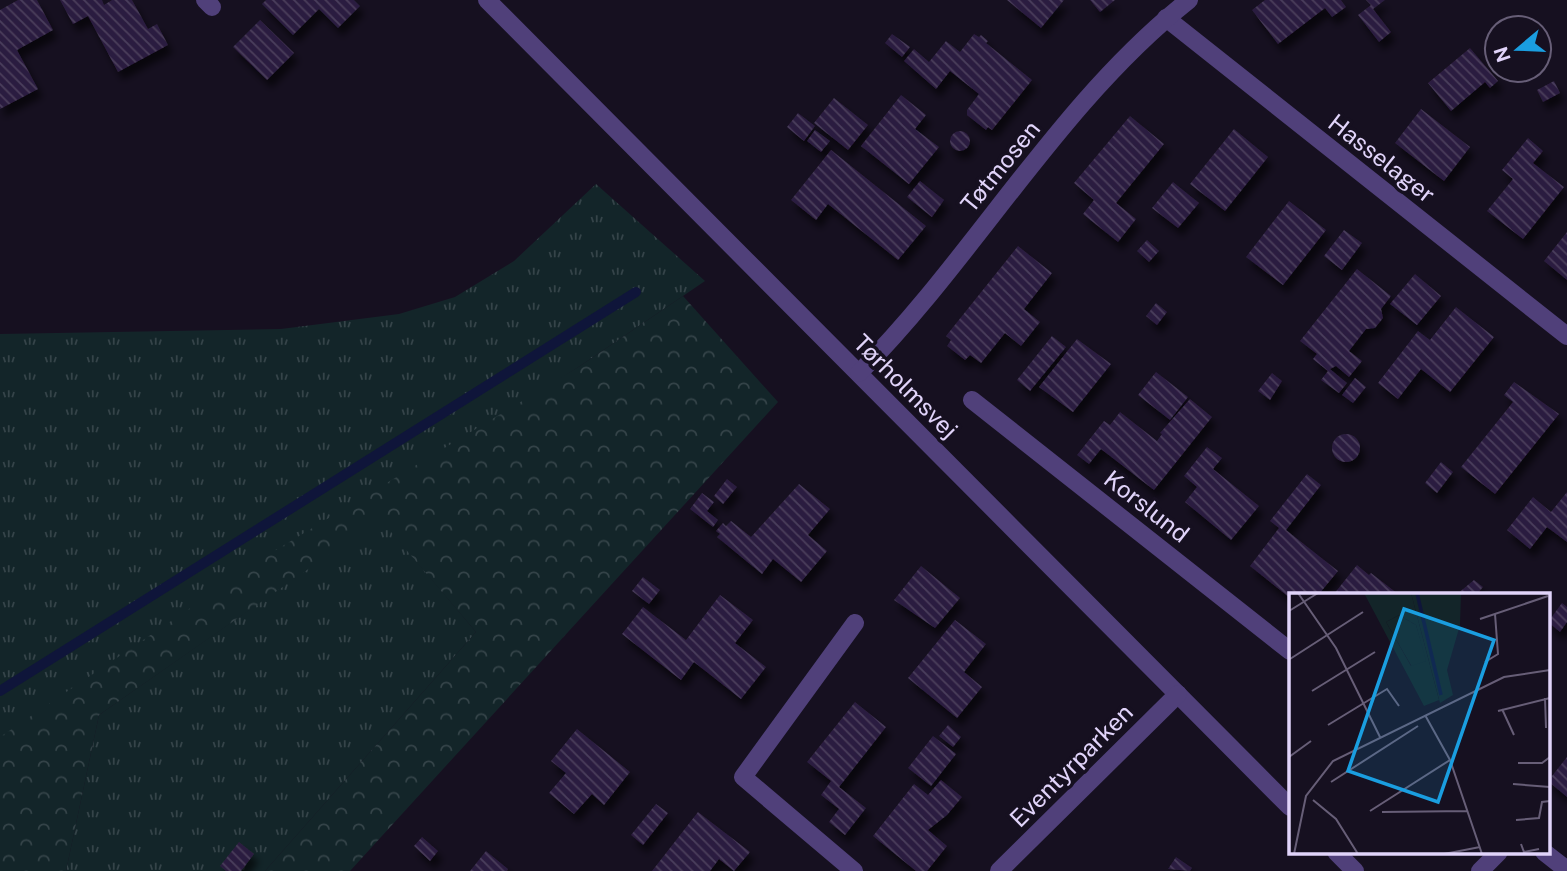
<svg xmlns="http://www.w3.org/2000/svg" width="1567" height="871" font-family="'Public Sans',sans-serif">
<defs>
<pattern id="grass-tufts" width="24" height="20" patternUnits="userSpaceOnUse" patternTransform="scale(1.75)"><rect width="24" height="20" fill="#132529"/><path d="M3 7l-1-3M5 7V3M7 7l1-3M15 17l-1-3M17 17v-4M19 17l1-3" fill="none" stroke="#354449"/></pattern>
<pattern id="forest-crowns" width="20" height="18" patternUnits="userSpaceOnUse" patternTransform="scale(1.75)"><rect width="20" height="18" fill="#132529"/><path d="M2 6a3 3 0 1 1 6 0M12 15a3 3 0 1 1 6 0" fill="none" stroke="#354449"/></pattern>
<pattern id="building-back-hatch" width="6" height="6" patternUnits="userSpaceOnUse" patternTransform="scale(1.75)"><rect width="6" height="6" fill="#2c1e3f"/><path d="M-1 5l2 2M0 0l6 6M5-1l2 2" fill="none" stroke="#4a3e5c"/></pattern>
<filter id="shadow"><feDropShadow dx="4.5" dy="8" stdDeviation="3.5" flood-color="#0009"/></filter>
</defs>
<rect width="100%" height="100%" fill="#161020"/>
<g fill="url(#grass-tufts)">
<polygon points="596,184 705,281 580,366 0,738 0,334 281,329 399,314 455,297 514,261"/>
<polygon points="380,518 476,632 265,871 66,871 99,715"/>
</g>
<polygon fill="url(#forest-crowns)" points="683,296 778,402 350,871 265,871 476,632 380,519 99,715 66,871 0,871 0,737 276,550 580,366"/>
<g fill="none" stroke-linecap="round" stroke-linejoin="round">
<polyline stroke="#0f153a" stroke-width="10" points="0,691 636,292"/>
</g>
<g fill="url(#building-back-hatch)" filter="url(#shadow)">
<polygon points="18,0 37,0 53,30 17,50 38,89 0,109 0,10"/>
<polygon points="60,0 102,0 104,5 112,0 132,0 148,29 157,24 168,45 118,72 88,16 73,24"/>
<polygon points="266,0 354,0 360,6 338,28 319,9 293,35 262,4"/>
<polygon points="1007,0 1064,0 1041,28"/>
<polygon points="1090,0 1115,0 1100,12"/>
<polygon points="1265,0 1341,0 1346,7 1332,17 1325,8 1278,44 1252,10"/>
<polygon points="1366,0 1385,0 1373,9 1391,32 1379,42 1358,15 1371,5"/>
<polygon points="260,20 294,53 267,80 233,47"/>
<polygon points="892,34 910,47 902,57 885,43"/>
<polygon points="974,34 979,37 981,35 988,41 986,43 1032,80 992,130 988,127 986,130 967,115 967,110 979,94 950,71 936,89 904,61 914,49 929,62 946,41 960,52"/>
<polygon points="1470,48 1498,81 1490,88 1485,82 1451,111 1428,83"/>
<polygon points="1554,81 1560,93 1543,102 1537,90"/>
<polygon points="901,95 926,115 915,129 939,147 909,184 861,146"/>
<polygon points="834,98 868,125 848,150 814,123"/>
<polygon points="1421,109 1470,147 1444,181 1395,143"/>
<polygon points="798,113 815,126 804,141 787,127"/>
<polygon points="1130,116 1164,144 1116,203 1136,219 1118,242 1083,214 1094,200 1074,183"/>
<polygon points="1234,129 1268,157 1225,211 1190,184"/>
<polygon points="815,130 830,141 821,152 807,141"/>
<circle cx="960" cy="141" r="10"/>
<polygon points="1528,138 1543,151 1533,163 1564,187 1523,239 1487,211 1513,179 1502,170"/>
<polygon points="831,150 926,226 898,260 828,204 816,220 791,200"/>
<polygon points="920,181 944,200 932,217 907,197"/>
<polygon points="1173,182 1199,203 1178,228 1152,208"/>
<polygon points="1289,201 1326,230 1283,285 1246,257"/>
<polygon points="1344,230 1362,243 1342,270 1324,256"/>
<polygon points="1567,232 1567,280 1544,261"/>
<polygon points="1147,240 1159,251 1149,262 1137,251"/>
<polygon points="1018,246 1052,273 1024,309 1040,322 1021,346 1005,333 981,363 970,355 965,360 947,346 951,340 946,336"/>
<polygon points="1357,269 1391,296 1381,309 1383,318 1375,328 1366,329 1349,351 1362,361 1349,377 1336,366 1330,369 1347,383 1339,393 1321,380 1328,371 1313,359 1317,354 1300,341"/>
<polygon points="1415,274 1441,296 1417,325 1390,304"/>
<polygon points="1156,303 1167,312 1157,325 1146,316"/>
<polygon points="1456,307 1494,337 1450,392 1421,369 1398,399 1378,383 1418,331 1430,340"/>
<polygon points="1052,336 1066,347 1030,391 1017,380"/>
<polygon points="1077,339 1111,364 1073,412 1039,387"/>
<polygon points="1156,372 1188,397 1170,420 1138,395"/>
<polygon points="1272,373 1282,381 1270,400 1258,391"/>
<polygon points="1355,378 1366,387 1353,403 1342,395"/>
<polygon points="1514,382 1559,414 1495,494 1461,467 1513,402 1504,395"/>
<polygon points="1190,399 1212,417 1154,490 1101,449 1089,464 1077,455 1104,421 1110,425 1120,412 1157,441 1162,434 1160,433"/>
<circle cx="1346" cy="448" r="14"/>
<polygon points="1207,447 1222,458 1213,469 1259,506 1231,540 1185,502 1197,487 1184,476"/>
<polygon points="1441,462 1453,472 1437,493 1425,483"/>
<polygon points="1307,474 1321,485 1286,530 1338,571 1319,594 1290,594 1290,598 1250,566 1279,528 1270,521"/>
<polygon points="727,479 737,487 723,504 714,496"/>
<polygon points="799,484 830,509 808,535 827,551 801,582 773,559 762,574 717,537 720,534 716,531 723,523 726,526 731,521 751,537"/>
<polygon points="1567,492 1567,542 1547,527 1530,549 1507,530 1533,497 1551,512"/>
<polygon points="702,493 714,502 707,511 718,520 713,527 690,509"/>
<polygon points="1357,565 1369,575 1371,573 1398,594 1334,594"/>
<polygon points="921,566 960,598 935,628 894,600"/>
<polygon points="643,577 660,590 649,604 632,591"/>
<polygon points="1474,580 1483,587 1477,594 1457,594"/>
<polygon points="720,595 753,620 735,643 766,667 741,699 694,662 681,680 622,634 643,607 686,640"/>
<polygon points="1562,603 1567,607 1567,622 1560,632 1548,622"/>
<polygon points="955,620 986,644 964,672 982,687 957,718 908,678"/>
<polygon points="855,702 886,727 839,787 866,808 845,835 829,822 839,809 821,795 831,781 807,762"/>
<polygon points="948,725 961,737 953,747 939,736"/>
<polygon points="577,729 630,772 604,805 592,794 574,814 549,793 566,773 551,761"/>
<polygon points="933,736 956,754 931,786 908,768"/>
<polygon points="1567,757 1567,797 1548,781"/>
<polygon points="941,780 962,797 947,815 928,830 947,846 927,871 916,871 873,836 914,784 928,795"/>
<polygon points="656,804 668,813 643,845 631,835"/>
<polygon points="698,812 750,852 734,871 719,859 710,871 652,871"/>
<polygon points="422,837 438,851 430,861 414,846"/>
<polygon points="239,842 254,854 241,871 226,871 220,866"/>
<polygon points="486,851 508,869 507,871 470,871"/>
<polygon points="1176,857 1192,868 1190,871 1168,869"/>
</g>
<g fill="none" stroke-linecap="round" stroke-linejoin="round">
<g stroke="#50407a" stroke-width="18">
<polyline points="205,0 212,7"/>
<polyline points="487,0 1290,807"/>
<polyline points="1166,18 1567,336"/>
<path d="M859,373C976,255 1058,104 1189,0"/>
<polyline points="972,400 1290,651"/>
<polyline points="1336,852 1355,871"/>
<polyline points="1544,852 1567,870"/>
<polyline points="854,871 743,777 855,623"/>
<polyline points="999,871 1178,694"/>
<polyline points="1480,871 1499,852"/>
</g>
</g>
<g text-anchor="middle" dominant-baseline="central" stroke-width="7" stroke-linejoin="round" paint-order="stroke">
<g font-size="24" fill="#e1d4fa" stroke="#161020">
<text transform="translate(1382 158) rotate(38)">Hasselager</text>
<text transform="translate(1000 166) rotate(-51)">Tøtmosen</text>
<text transform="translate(906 386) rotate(45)">Tørholmsvej</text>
<text transform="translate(1147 506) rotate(38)">Korslund</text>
<text transform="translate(1071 765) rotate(-45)">Eventyrparken</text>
</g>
</g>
<g transform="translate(1289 593)">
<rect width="261" height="261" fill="#161020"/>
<path d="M122,0H172L171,32L158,77L164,102L151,110ZM110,22L127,32L138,68L123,74L97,29Z" fill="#132529"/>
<path d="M75,0H122L150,107L135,113ZM110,22L127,32L137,68L122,73L97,29Z" fill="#132529" fill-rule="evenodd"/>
<path fill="none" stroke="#0f153a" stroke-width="3.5" d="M128,0L152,102"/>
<path fill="none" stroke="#675e77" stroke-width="2" d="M9,0L47,55L91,144M0,18L29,0M191,26L259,3M1,66L74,19M196,69L209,61L206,21M23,98L86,59M256,105L257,135M213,116L225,142M209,118L261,105M136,122L161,167L193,261M39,132L98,96L110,113M0,164L22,148M229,170H253L261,164M42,189L129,133M224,191L261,194M24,207L47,226L69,261M81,218L161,167M93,219L179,218M227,227L250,225L253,209L261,208M232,251L235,259L250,256M5,261L17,203L44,168L215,84L261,77M155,261L191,254"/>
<path fill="#1a9ee0" fill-opacity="0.15" stroke="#1a9ee0" stroke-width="3.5" d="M115,16L205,47L149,209L59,178Z"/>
<rect width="261" height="261" fill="none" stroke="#e1d4fa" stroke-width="3.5"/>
</g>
<g transform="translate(1518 49) rotate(251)"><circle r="33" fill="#161020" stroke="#675e77" stroke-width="2"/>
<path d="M0-5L12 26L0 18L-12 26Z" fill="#1a9ee0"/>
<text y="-10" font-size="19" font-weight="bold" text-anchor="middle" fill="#e1d4fa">N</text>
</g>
</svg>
